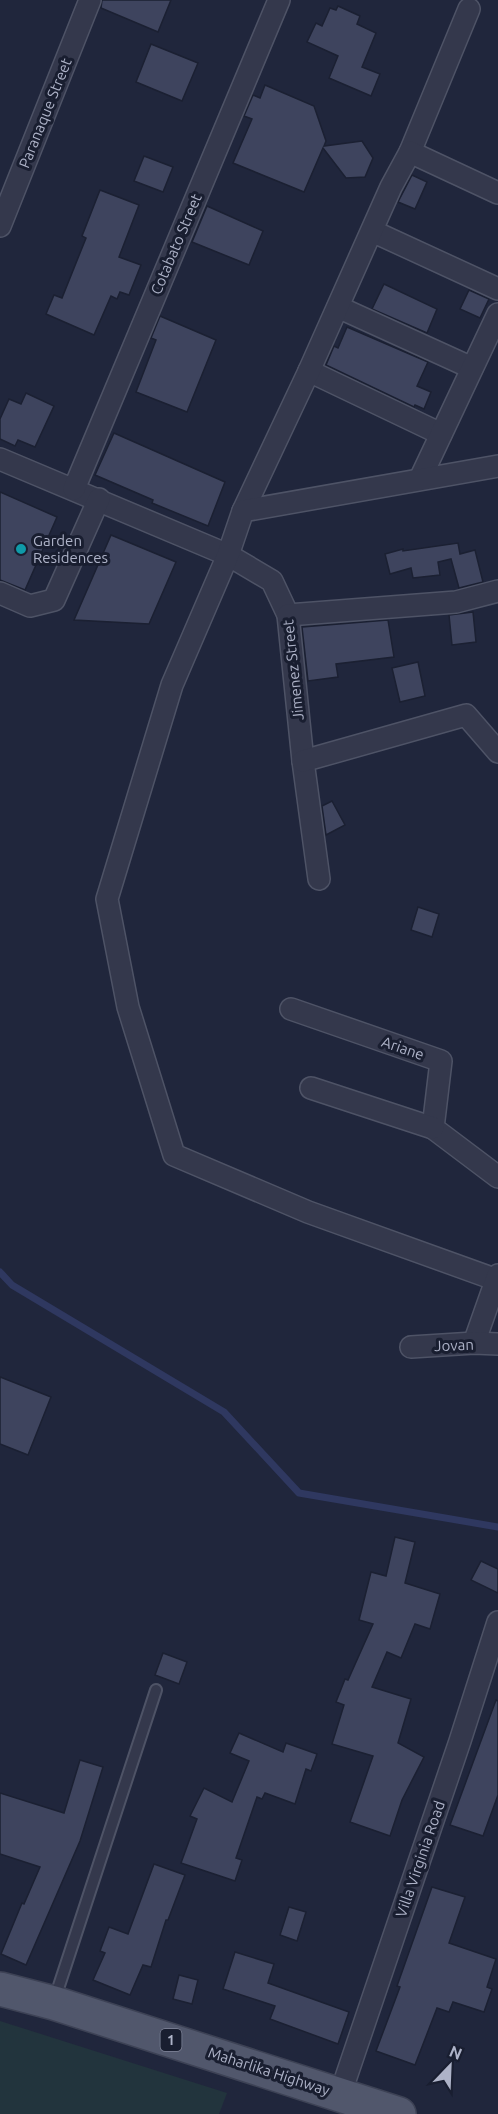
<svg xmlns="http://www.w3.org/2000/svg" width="498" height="2114" font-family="Ubuntu,sans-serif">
<rect width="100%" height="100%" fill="#20263c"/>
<polygon fill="#22343d" points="0,2021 227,2093 219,2114 0,2114"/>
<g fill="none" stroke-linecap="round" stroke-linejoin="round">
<polyline stroke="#2f3860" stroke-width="7" points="0,1272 12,1285 224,1412 299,1493 498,1527"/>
</g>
<g fill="#3e445e" stroke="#1b2032" stroke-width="1.5">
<polygon points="102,0 171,0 158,32 101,8"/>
<polygon points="338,6 360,16 357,24 376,33 362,67 380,74 371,96 329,78 338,56 307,42 316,23 322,26 330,8 336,10"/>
<polygon points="151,44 198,63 182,101 136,82"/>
<polygon points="265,85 314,106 326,141 324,146 362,141 373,158 365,177 346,178 323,148 304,192 233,163 252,119 244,116 253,95 260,98"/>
<polygon points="144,156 173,167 163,192 134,181"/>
<polygon points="412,175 427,182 415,209 398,202"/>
<polygon points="100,190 139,205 119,257 141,265 129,295 120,292 117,299 111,296 94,335 46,314 54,295 62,298 86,238 82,236"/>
<polygon points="207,206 263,231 249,265 192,242"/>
<polygon points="384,284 437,309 427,333 372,309"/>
<polygon points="469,290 489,299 480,318 460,309"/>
<polygon points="160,316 216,340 187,412 136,392 156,340 151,338"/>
<polygon points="347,327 428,362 417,386 431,392 424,409 415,405 414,407 326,365 334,346 338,348"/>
<polygon points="26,393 54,406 35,447 18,440 15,446 0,439 0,419 9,399 21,404"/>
<polygon points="114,433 225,482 208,526 152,503 153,500 95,475"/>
<polygon points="0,492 57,517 25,590 0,580"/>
<polygon points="111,535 176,562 149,624 74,620"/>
<polygon points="458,543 460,554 475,550 483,582 459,588 451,559 438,562 440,575 413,578 411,568 390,574 385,554 403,549 403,551"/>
<polygon points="473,612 476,642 452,645 449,615"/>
<polygon points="388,620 394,657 336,664 338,677 308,681 302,627"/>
<polygon points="418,662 425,696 400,702 392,668"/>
<polygon points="332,801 345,825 326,835 322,806"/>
<polygon points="418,907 439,914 432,937 411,930"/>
<polygon points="0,1377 51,1397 28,1455 0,1444"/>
<polygon points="395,1537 415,1542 405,1583 440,1594 430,1629 415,1624 401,1658 387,1652 372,1687 411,1699 398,1743 424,1757 402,1800 390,1836 350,1822 373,1756 332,1744 344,1705 336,1702 345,1679 348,1680 373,1624 359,1620 371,1572 386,1576"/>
<polygon points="481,1561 498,1569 498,1593 471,1580"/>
<polygon points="163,1653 187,1662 179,1684 155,1675"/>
<polygon points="496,1700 498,1701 498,1795 483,1836 450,1825"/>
<polygon points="239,1733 283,1752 286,1743 317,1754 311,1771 306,1769 295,1804 265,1793 262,1799 257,1797 236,1858 242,1860 235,1881 181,1863 197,1819 190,1816 204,1788 232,1802 249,1761 230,1753"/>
<polygon points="80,1760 103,1767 80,1841 26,1965 1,1954 22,1903 24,1904 40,1867 0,1854 0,1793 64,1813"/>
<polygon points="154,1864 185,1875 168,1920 166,1920 151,1967 143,1965 130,1995 93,1980 105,1953 100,1951 109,1927 128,1934"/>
<polygon points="432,1887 465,1897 449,1943 496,1959 487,1987 492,1989 484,2012 453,2002 449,2012 437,2008 415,2065 376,2051 400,1987 397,1986"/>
<polygon points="289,1907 306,1912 297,1941 280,1935"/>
<polygon points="235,1952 274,1964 268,1983 349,2012 338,2044 270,2019 275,2006 223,1989"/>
<polygon points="179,1975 198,1980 192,2004 173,1999"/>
</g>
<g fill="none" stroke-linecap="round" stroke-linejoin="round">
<defs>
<polyline id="service" points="54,2001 156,1690"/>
<g id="minor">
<polyline points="410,152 469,9"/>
<polyline points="0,226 90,0"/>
<polyline points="372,231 498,289"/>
<polyline points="338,307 472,368"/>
<polyline points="309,371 441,434"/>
<polyline points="0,459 228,555 272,581 288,615 303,761 319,879"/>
<polyline points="420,479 498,314"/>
<polyline points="74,489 279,0"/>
<polyline points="243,511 309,371 391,187 410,152 498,193"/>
<polyline points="0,593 30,606 54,600 99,499"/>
<polyline points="288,615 456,602 498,591"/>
<polyline points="303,761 466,715 498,752"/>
<polyline points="291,1009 441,1061 433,1128 498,1177"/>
<polyline points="311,1088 433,1128"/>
<polyline points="497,1280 308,1212 174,1155 128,1007 107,899 172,685 228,555 243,511 498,466"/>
<polyline points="474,1343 498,1275"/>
<polyline points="411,1347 474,1343 498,1344"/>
<polyline points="340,2095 460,1741 498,1622"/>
</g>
<polyline id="primary" points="0,1989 54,2003 399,2114"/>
</defs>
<use href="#service" stroke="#4e5366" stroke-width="14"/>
<use href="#minor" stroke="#4e5366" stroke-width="24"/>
<use href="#primary" stroke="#3d4255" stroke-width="36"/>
<use href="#service" stroke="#34384c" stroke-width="10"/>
<use href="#minor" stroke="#34384c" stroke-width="21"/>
<use href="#primary" stroke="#51576c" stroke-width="33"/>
</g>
<circle fill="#0f9aa8" stroke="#191e30" stroke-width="2" cx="21" cy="549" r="6"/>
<g text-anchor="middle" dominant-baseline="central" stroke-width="6" stroke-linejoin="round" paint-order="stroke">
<rect fill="#191e30" stroke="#81869a" stroke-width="1.5" x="160.5" y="2029" width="21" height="22" rx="4.5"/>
<g font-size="14" font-weight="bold" fill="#aeb3c8">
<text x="171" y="2040">1</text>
</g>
<g font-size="15" fill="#aeb3c8" stroke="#191e30">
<text transform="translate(45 113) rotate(-68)">Paranaque Street</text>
<text transform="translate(176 244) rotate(-67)">Cotabato Street</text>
<text transform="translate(293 670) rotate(-96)">Jimenez Street</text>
<text transform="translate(403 1048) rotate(19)">Ariane</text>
<text transform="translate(454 1345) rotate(-2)">Jovan</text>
<text transform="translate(420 1859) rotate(-71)">Villa Virginia Road</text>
<text transform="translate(269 2071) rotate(18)">Maharlika Highway</text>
</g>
<g font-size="15" fill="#aeb3c8" stroke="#191e30" text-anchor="start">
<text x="33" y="540">Garden<tspan x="33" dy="17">Residences</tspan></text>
</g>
</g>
<g transform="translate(450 2066) rotate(23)" stroke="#191e30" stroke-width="4.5" paint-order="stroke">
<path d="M0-4.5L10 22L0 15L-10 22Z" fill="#aeb3c8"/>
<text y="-9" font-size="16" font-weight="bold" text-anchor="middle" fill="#aeb3c8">N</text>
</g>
</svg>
